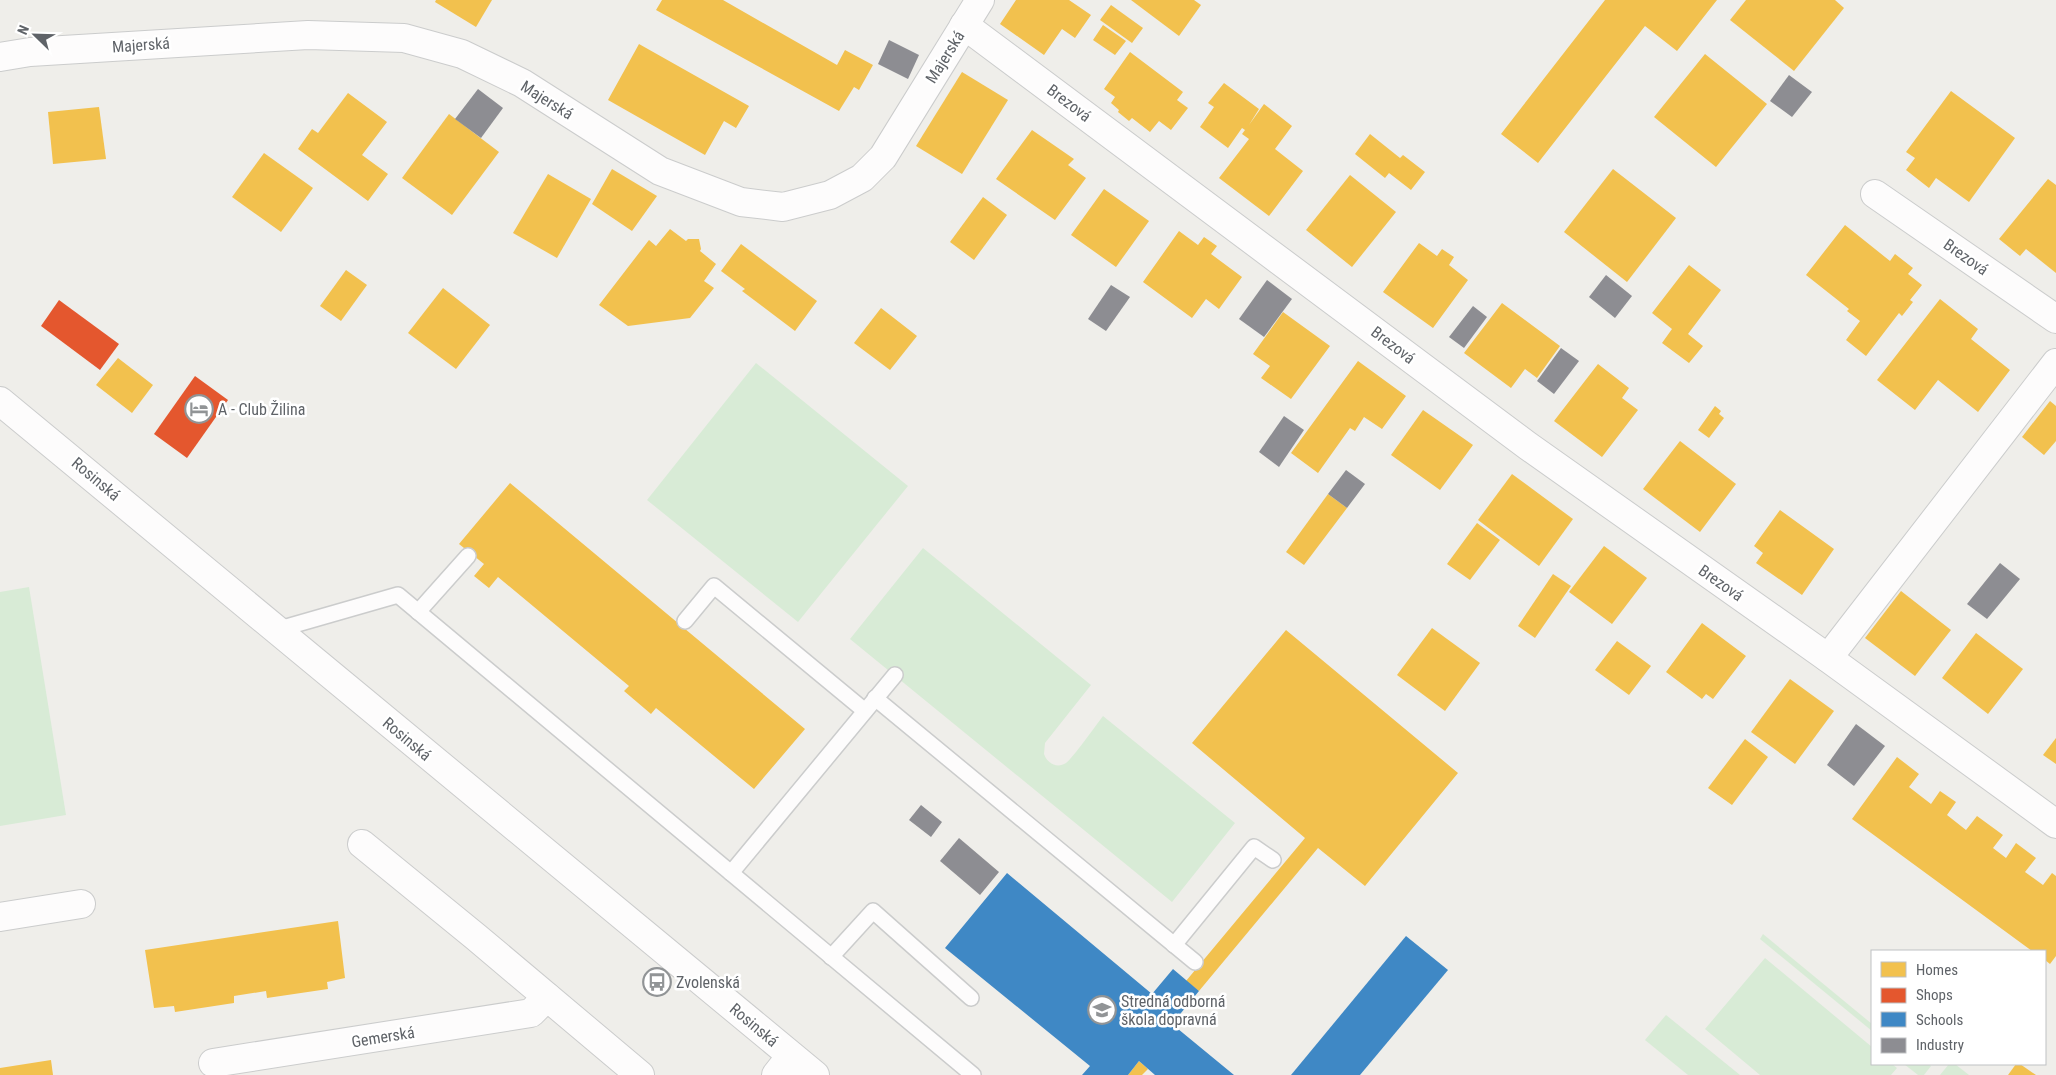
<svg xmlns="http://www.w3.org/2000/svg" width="2056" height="1075" font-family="'Roboto Condensed',sans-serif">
<rect width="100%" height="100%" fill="#efeeea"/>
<g fill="#d8ebd6">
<polygon points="756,363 908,486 798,622 647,500"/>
<path d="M923,548L1091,685L1045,743L1044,754C1047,763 1057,769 1066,763C1073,758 1096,725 1103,716L1235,823L1172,902L850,639Z"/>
<polygon points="29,587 66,815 0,826 0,592"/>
<polygon points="1763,934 1872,1024 1872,1031 1760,939"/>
<polygon points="1765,958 1872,1047 1872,1064 1892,1064 1897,1068 1891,1075 1760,1075 1705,1029"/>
<polygon points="1666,1015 1740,1075 1688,1075 1645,1040"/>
<polygon points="1904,1064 1928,1064 1931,1066 1924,1075 1918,1075"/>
<polygon points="1949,1064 1955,1064 1969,1075 1940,1075"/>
</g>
<g fill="#f2c14e">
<polygon points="436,0 492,0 476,27 435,2"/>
<polygon points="662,0 723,0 837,65 845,50 873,65 859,90 854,87 839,111 656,10"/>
<polygon points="1016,0 1069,0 1091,15 1075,38 1062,29 1044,55 1000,24"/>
<polygon points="1131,0 1194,0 1201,5 1179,36"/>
<polygon points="1605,0 1717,0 1677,51 1645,26 1538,163 1501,134"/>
<polygon points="1746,0 1835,0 1844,8 1794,71 1730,20"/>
<polygon points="1111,5 1143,28 1132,43 1100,20"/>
<polygon points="1103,25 1126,41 1115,55 1093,40"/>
<polygon points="639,44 749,106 736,128 724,121 705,155 608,100"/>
<polygon points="1130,52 1183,92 1177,100 1188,108 1171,130 1159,121 1150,132 1132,118 1129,121 1118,112 1119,110 1111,103 1115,97 1104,89"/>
<polygon points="1705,54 1767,104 1716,167 1654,117"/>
<polygon points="962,72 1008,100 962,174 916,146"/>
<polygon points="1224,83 1259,109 1249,125 1264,104 1292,126 1275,149 1303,171 1269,216 1219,178 1249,139 1242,134 1245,130 1242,128 1228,148 1200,127 1214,107 1208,103"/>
<polygon points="1951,91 2015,138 1969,202 1936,178 1929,188 1906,170 1915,158 1906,152"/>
<polygon points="348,93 387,122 362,155 388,174 368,201 298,149 312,129 318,133"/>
<polygon points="99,107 106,159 53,164 48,112"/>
<polygon points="449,114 499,152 452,215 402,178"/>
<polygon points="1032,130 1074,159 1068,165 1086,178 1055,220 996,179"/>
<polygon points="1370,134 1400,158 1403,155 1425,172 1411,190 1389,173 1385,178 1355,154"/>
<polygon points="264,153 313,188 281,232 232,197"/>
<polygon points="612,169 657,196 632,231 592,204"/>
<polygon points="1613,169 1676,218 1627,282 1564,232"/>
<polygon points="548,174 591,199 557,258 513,233"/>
<polygon points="1350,175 1396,212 1352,267 1306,230"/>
<polygon points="2048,179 2056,185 2056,273 2026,249 2020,256 1999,239"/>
<polygon points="1104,189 1149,221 1116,267 1071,235"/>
<polygon points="983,197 1007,215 974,260 950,242"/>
<polygon points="1845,225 1890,261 1895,254 1913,268 1908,274 1922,285 1910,300 1913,302 1902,316 1899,313 1866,356 1846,340 1860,321 1847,311 1849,309 1806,275"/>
<polygon points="670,229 686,241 688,239 699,239 701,249 700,251 716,264 704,281 714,288 690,318 628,326 599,305 649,240 656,246"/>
<polygon points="1179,231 1198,245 1204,237 1217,246 1211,254 1242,277 1219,309 1206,299 1192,318 1143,282"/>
<polygon points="1419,243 1437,256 1442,249 1454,257 1449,265 1468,280 1433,328 1383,292"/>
<polygon points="741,244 817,301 795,331 742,291 745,289 721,271"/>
<polygon points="1689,265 1721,290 1688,334 1703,346 1689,363 1662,343 1672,329 1652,313"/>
<polygon points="346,270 367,285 341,321 320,306"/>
<polygon points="443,288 490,325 456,369 408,333"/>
<polygon points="1940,299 1978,329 1971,339 2010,370 1978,412 1938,380 1915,410 1877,380"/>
<polygon points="1502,303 1560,346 1537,378 1525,369 1511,388 1464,353"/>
<polygon points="881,308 917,336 890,370 854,343"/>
<polygon points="1283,312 1330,346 1291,399 1261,378 1270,366 1253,354"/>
<polygon points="118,358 153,385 132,413 96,385"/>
<polygon points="1358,361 1406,396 1382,429 1364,417 1355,431 1350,428 1318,473 1291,453"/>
<polygon points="1598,364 1629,388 1622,398 1638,410 1602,457 1554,421"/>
<polygon points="2050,401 2056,406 2056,441 2044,455 2022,437"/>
<polygon points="1715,406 1721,411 1719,414 1724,418 1709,438 1698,430"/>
<polygon points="1423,410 1473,445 1440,490 1391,455"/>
<polygon points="1680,441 1736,484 1700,532 1643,489"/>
<polygon points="1512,474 1573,519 1539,566 1478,520"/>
<polygon points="510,483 805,729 754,789 656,708 651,714 624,691 629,686 498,577 489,588 474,576 484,564 459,544"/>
<polygon points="1328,494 1347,508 1304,565 1286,552"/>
<polygon points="1780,510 1834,549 1802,595 1756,563 1763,553 1754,546"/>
<polygon points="1477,523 1500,540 1470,580 1447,564"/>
<polygon points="1604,546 1647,578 1612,624 1569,592"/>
<polygon points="1553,574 1571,586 1535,638 1518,626"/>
<polygon points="1901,591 1951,630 1915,676 1865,638"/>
<polygon points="1702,623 1746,656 1713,699 1706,694 1702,699 1666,672"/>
<polygon points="1432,628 1480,663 1445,711 1397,675"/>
<polygon points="1286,630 1458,773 1365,886 1318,848 1199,991 1186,981 1305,838 1192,743"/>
<polygon points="1976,633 2023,669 1988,714 1942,678"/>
<polygon points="1617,641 1651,666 1629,695 1595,670"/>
<polygon points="1790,679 1834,711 1795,764 1751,732"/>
<polygon points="2056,738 2056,764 2043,755"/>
<polygon points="1745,739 1768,757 1732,805 1708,788"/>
<polygon points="1897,757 1919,774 1909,787 1931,804 1940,791 1956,802 1947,815 1966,830 1977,816 2003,835 1993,848 2006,858 2016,843 2036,858 2025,872 2043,885 2052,873 2056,876 2056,956 2050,964 2045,960 2045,951 2032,951 1852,819"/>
<polygon points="338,921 345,978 327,982 328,989 267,998 266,991 234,996 234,1003 175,1012 174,1006 154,1008 145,950"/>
<polygon points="51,1060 53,1075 0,1075 0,1068"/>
<polygon points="1139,1061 1148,1069 1142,1075 1128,1075"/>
<polygon points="2016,1064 2020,1064 2036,1075 2008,1075"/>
</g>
<g fill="#e4572e">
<polygon points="59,300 119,344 100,370 41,326"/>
<polygon points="195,376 228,400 187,458 154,434"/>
</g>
<g fill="#3f88c5">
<polygon points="1007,873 1152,994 1173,969 1199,991 1172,1024 1234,1075 1155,1075 1139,1061 1128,1075 1082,1075 1090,1066 945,948"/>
<polygon points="1406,936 1448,970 1360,1075 1291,1075"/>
</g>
<g fill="#8d8d92">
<polygon points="889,40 919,55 908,79 878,64"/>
<polygon points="1789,75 1812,92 1792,117 1770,101"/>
<polygon points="478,89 503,108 481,138 455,119"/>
<polygon points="1606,275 1632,296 1615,318 1589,297"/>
<polygon points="1267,280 1292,299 1264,337 1239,319"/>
<polygon points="1111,285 1130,297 1106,331 1088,319"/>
<polygon points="1473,306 1487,317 1464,348 1449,337"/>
<polygon points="1561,348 1579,361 1554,394 1537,381"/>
<polygon points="1284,416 1304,430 1279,467 1259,452"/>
<polygon points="1346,470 1365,484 1347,508 1328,494"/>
<polygon points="2000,563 2020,579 1987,619 1967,604"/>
<polygon points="1856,724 1885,746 1854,786 1827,765"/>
<polygon points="921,805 942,822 931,837 909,820"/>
<polygon points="959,838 999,872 980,895 940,861"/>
</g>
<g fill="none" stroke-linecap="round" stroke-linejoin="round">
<defs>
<g id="service">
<polyline points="418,612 468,556"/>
<polyline points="685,621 714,586 865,711"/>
<polyline points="276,630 398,595 973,1075"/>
<polyline points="875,698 1195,962"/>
<polyline points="731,873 895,675"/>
<polyline points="1174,945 1254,847 1273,860"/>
<polyline points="831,957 873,911 971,998"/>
</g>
<g id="minor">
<polyline points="964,25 1528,446 1828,658 2056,824"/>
<polyline points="0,57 30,52 308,35 404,38 462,54 522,83 660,171 741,202 783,207 830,195 862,178 883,157 980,0"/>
<polyline points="1875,194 2056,319"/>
<polyline points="1828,658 2056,363"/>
<polyline points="362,844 476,937 640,1075"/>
<polyline points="0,917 81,904"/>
<polyline points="213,1063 531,1013 547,997"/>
<polyline points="776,1075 791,1056"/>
</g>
<polyline id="tertiary" points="0,401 815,1075"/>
</defs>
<use href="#service" stroke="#cbcccc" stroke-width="18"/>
<use href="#minor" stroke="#cbcccc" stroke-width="30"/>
<use href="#tertiary" stroke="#cbcccc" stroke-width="30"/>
<use href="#service" stroke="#fdfcfc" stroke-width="15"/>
<use href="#minor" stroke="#fdfcfc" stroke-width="28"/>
<use href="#tertiary" stroke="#fdfcfc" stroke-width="28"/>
</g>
<defs>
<symbol id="hotel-ring" viewBox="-11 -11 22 22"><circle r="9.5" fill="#fff" stroke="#919496" stroke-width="1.5"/><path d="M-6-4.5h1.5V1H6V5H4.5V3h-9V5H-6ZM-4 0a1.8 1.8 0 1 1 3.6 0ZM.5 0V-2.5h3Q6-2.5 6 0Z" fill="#919496"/></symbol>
<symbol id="bus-ring" viewBox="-11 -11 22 22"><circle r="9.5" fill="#fff" stroke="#919496" stroke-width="1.5"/><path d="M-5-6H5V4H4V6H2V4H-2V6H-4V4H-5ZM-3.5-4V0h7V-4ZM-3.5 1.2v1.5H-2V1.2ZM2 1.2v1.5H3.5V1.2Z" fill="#919496"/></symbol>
<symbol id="school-ring" viewBox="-11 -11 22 22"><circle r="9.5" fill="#fff" stroke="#919496" stroke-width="1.5"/><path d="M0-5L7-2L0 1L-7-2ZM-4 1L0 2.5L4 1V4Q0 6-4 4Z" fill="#919496"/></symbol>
</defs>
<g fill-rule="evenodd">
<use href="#hotel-ring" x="183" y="393" width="32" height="32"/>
<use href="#bus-ring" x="641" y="966" width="32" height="32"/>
<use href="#school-ring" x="1086" y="994" width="32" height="32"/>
</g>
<g text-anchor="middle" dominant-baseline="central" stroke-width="5" stroke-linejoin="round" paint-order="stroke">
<g font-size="16" fill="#5f6368" stroke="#fff">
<text transform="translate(141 45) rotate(-4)">Majerská</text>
<text transform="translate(945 57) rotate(-58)">Majerská</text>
<text transform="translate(547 100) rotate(32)">Majerská</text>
<text transform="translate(1069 103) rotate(37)">Brezová</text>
<text transform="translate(1966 257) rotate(35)">Brezová</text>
<text transform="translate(1393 345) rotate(37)">Brezová</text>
<text transform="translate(96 479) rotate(40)">Rosinská</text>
<text transform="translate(1721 583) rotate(35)">Brezová</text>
<text transform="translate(407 739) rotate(40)">Rosinská</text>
<text transform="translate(754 1025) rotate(40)">Rosinská</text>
<text transform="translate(383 1037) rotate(-9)">Gemerská</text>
</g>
<g font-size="16" fill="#5f6368" stroke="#fff" text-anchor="start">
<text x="218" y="409">A - Club Žilina</text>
<text x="676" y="982">Zvolenská</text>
<text x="1121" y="1001">Stredná odborná<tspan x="1121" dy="18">škola dopravná</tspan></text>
</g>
</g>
<rect x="1871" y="950" width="175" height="115" fill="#ffffff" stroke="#bfc1c3"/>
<rect x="1881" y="962" width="25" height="15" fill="#f2c14e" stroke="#bfc1c3"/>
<text x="1916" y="975" font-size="15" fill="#5f6368">Homes</text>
<rect x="1881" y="988" width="25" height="15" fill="#e4572e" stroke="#bfc1c3"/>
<text x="1916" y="1000" font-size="15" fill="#5f6368">Shops</text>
<rect x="1881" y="1012" width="25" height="15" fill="#3f88c5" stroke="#bfc1c3"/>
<text x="1916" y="1025" font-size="15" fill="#5f6368">Schools</text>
<rect x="1881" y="1038" width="25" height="15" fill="#8d8d92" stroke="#bfc1c3"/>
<text x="1916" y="1050" font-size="15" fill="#5f6368">Industry</text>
<g transform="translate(35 35) rotate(293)" stroke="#ffffff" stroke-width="4" paint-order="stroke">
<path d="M0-4L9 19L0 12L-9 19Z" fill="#5f6368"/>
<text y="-8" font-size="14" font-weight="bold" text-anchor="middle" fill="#5f6368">N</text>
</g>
</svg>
